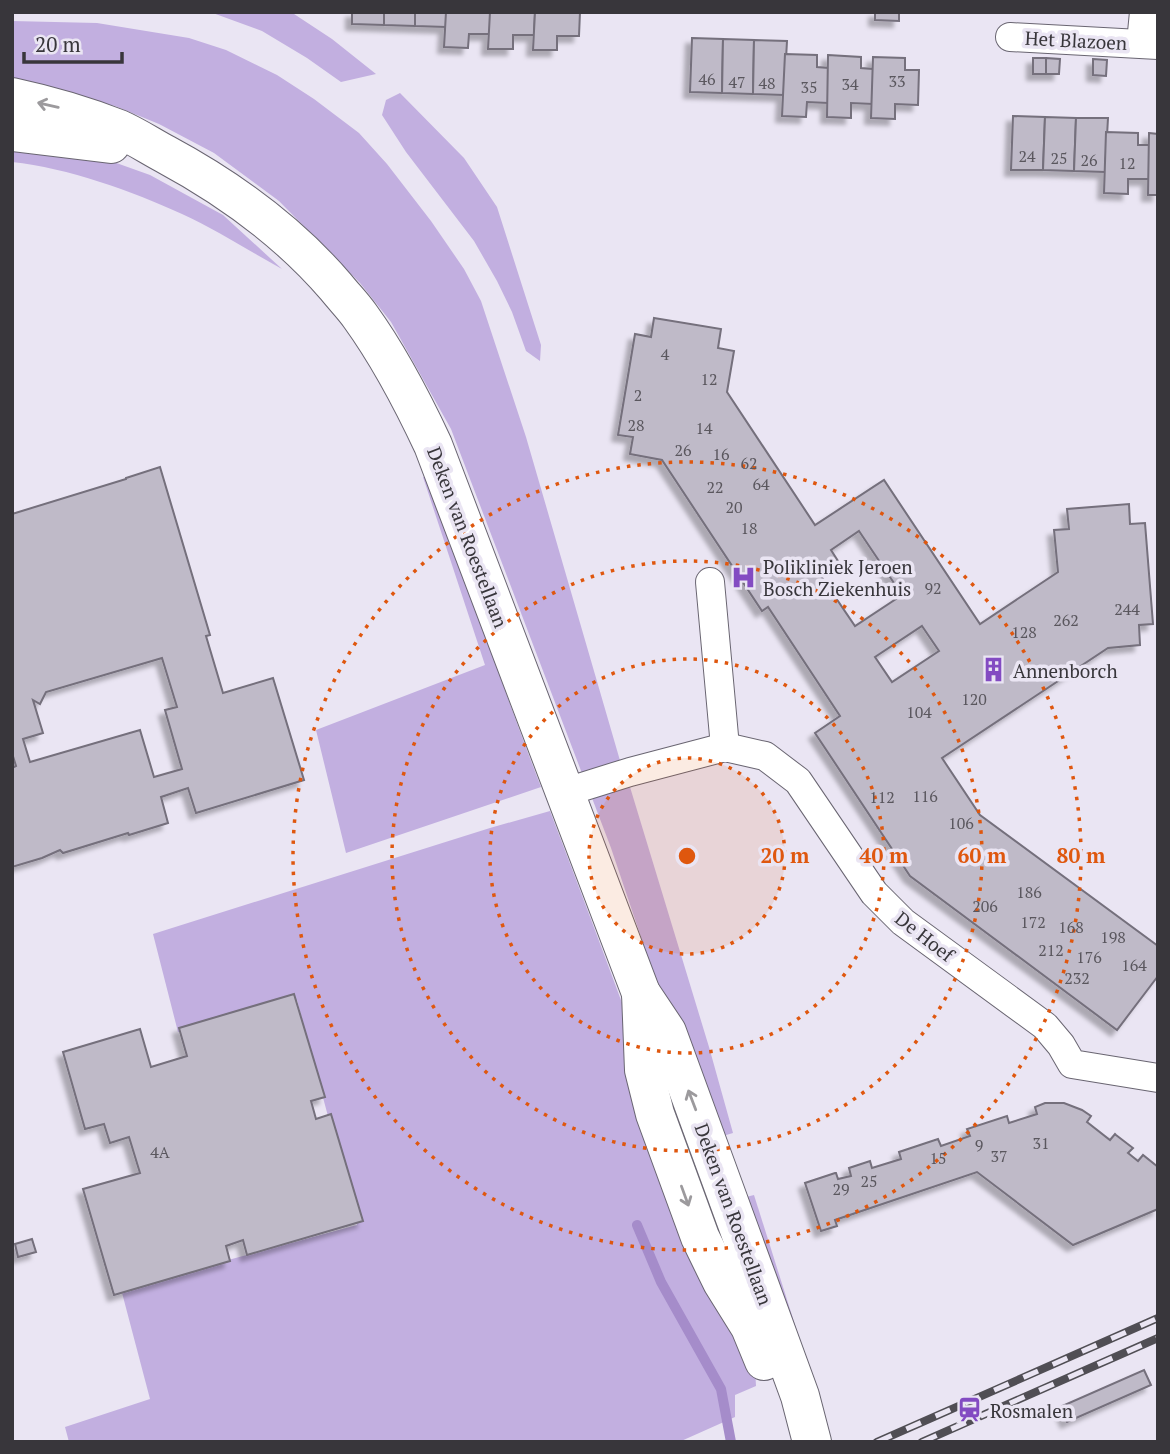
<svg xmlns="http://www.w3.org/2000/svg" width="1170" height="1454" font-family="'PT Serif',serif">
<defs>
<filter id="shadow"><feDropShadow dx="-6" dy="6" stdDeviation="2" flood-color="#0004"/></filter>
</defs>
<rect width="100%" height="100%" fill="#eae5f3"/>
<g fill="#c2afe0">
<polygon points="210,12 291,12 332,39 376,74 341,82 307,58 262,31"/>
<polygon points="12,21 97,23 189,38 226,50 277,75 314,99 359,133 387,164 431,221 464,269 481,301 526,437 621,764 583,776 451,429 391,322 360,283 279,201 214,153 159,124 115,106 60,92 12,87"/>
<polygon points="400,93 464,158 497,207 541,345 540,361 526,351 512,312 497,281 474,241 406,152 382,115 386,100"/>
<path d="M12,147L108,160L150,175L223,215L282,269C249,251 217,230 182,214C132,191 68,168 12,162Z"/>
<path d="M423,477L434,479C467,583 502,686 541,787L346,853L316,730L485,665Z"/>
<polygon points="630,787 709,1047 733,1133 716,1138 647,955 611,848 592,798"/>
<path d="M550,811C621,996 687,1182 755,1368L756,1386L735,1395V1417L679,1442H69L65,1427L150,1399L121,1289L357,1225L297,1000L178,1032L153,934L490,828Z"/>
<polygon points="754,1195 819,1401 738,1199"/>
</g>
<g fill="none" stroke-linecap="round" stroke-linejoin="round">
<polyline stroke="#a58cca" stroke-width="10" points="637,1225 661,1282 721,1389 731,1442"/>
</g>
<g fill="#bfbac8" stroke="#746f7c" stroke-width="2" fill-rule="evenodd" filter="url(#shadow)">
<polygon points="352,12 384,12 384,25 352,24"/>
<polygon points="384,12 415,12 415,26 384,25"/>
<polygon points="415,12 446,12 446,27 415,26"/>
<polygon points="446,12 490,12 490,34 469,34 468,48 444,47"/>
<polygon points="490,12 535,12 534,35 513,35 513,49 488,49"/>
<polygon points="535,12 580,12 579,36 557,36 557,50 533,50"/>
<polygon points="875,12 899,12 899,21 875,20"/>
<polygon points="692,38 723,39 722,93 690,92"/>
<polygon points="723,39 754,40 753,94 722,93"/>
<polygon points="754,40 787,41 784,95 753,94"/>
<polygon points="785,54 817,55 817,67 829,68 828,103 807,102 806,117 782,116"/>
<polygon points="828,55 861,57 861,68 873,69 873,104 851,103 851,118 827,117"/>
<polygon points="873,57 905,58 905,70 919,70 918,105 895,104 895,119 871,118"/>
<rect x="1033" y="58" width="13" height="16"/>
<polygon points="1046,58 1060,59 1059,74 1046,74"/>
<polygon points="1093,59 1107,60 1106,76 1093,75"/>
<polygon points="1013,116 1045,117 1043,170 1011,170"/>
<polygon points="1045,117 1076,118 1074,171 1043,170"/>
<polygon points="1076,118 1108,118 1105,172 1074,171"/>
<polygon points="1106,132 1138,133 1138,145 1150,145 1149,179 1128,179 1128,194 1104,193"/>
<polygon points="1149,133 1158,134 1158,195 1148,195"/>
<path d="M654,318L721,329L718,348L734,351L727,392L815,525L884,480L980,624L1058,572L1054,530L1069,529L1067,509L1129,504L1130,524L1145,523L1153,624L1139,625L1140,645L1108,648L942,758L980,815L1158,946V976L1117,1030L910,876L815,733L840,716L768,607L762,611L662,460L630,454L633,437L618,435L635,334L651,337ZM859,531L902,595L855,626L819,573L838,561L831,550ZM922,626L939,651L892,682L875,657Z"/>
<path d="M160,467L210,635L206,636L223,693L273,678L304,780L196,813L188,788L161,797L168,823L129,835L128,833L63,853L60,850L42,858L12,867V768L16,766L12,753V514L126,479V478ZM162,658L177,707L165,710L182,769L154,777L140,730L30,762L23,739L43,733L33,700L40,704L46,692Z"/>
<polygon points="294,994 325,1097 311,1101 316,1119 331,1114 363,1221 247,1255 243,1240 226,1246 230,1261 114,1295 83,1189 140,1173 129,1137 110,1143 104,1124 85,1129 63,1052 140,1029 151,1067 187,1056 179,1028"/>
<polygon points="1045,1103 1064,1103 1082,1110 1091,1116 1087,1122 1110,1140 1115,1134 1116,1135 1133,1148 1128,1153 1138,1161 1143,1155 1158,1167 1158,1209 1073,1245 977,1172 835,1220 837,1226 821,1231 805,1183 835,1173 836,1173 838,1179 851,1176 849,1168 870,1161 872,1168 901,1159 899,1152 938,1139 941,1146 970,1136 967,1129 1007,1116 1009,1123 1037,1114 1035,1107"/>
<polygon points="32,1239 36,1252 18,1257 15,1244"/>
<polygon points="1144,1370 1151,1385 1067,1422 1060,1407"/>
</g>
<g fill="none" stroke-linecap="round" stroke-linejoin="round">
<defs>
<g id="minor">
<polyline points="1010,37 1158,45"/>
<polyline points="1141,43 1144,12"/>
<polyline points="710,582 725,747"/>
<polyline points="566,792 630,772 725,747 765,756 798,781 874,893 903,922 1045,1026 1061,1045 1072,1064 1158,1078"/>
</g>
<g id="secondary">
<path d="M12,97C49,105 84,115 119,129C135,136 150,146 165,154C230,189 288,231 336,287C344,297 353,306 360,316C389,356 412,400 433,445L641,993L667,1032L800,1396L812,1442"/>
<polyline points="12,132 111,144"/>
<polyline points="641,993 644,1070 655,1114 700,1237 722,1282 750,1327 764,1361"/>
</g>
</defs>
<use href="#minor" stroke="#696571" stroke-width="30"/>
<use href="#secondary" stroke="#696571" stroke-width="40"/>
<use href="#minor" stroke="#fff" stroke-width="28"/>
<use href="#secondary" stroke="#fff" stroke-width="38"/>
<defs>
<g id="rail">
<polyline points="877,1442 1158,1318"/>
<polyline points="922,1442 1158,1338"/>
</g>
</defs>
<use href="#rail" stroke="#504e54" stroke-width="8"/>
<use href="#rail" stroke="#eae5f3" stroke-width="5" stroke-dasharray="16" stroke-linecap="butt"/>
</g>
<defs><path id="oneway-shaft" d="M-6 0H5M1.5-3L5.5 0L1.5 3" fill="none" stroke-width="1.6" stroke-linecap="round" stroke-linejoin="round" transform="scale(1.75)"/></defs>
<g stroke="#9c9a9d">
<use href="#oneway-shaft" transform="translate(48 105) rotate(-167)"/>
<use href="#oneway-shaft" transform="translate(692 1100) rotate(-111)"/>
<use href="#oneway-shaft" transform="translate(685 1196) rotate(70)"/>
</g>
<circle cx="687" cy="856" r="98" fill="#df570e" fill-opacity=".12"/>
<g fill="none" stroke="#df570e" stroke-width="3.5" stroke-dasharray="3.5 7">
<circle cx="687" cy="856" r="98"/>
<circle cx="687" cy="856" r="197"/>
<circle cx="687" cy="856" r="295"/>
<circle cx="687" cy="856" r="394"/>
</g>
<defs>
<symbol id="hospital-bare" viewBox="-9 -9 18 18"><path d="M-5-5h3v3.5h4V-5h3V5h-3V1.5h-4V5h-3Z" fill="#834bc2" stroke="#eae5f3" stroke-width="2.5" paint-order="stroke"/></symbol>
<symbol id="building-bare" viewBox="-9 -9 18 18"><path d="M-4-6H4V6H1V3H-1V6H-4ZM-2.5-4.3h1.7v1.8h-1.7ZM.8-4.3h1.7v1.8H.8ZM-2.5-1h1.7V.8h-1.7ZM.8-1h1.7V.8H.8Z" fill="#834bc2" stroke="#eae5f3" stroke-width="2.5" paint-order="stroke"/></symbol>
<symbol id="station-bare" viewBox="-9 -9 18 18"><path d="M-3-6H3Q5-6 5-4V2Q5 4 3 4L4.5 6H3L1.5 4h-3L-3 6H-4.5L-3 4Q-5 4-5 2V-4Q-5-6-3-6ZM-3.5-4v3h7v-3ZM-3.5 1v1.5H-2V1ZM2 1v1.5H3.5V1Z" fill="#834bc2" stroke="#eae5f3" stroke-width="2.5" paint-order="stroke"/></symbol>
</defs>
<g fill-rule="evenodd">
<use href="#hospital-bare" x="726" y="560" width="35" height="35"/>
<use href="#building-bare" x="976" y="652" width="35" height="35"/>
<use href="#station-bare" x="952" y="1392" width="35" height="35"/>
</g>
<g text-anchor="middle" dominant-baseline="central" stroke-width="7" stroke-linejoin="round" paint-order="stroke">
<g font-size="16" fill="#5a575e">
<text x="707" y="79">46</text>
<text x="897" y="81">33</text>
<text x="737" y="82">47</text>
<text x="767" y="83">48</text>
<text x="850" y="84">34</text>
<text x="809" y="87">35</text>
<text x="1027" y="156">24</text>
<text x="1059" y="158">25</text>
<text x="1089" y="160">26</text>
<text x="1127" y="163">12</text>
<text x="665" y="354">4</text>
<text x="709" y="379">12</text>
<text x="638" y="395">2</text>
<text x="636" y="425">28</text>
<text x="704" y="428">14</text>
<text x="683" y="450">26</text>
<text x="721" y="454">16</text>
<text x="749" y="463">62</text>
<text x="761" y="484">64</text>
<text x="715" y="487">22</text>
<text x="734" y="507">20</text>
<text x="749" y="528">18</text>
<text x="933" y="588">92</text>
<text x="1127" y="609">244</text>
<text x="1066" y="620">262</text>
<text x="1024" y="632">128</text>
<text x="974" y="699">120</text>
<text x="919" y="712">104</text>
<text x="925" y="796">116</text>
<text x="882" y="797">112</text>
<text x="961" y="823">106</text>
<text x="1029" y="892">186</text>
<text x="985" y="906">206</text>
<text x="1033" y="922">172</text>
<text x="1071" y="927">168</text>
<text x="1113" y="937">198</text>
<text x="1051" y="950">212</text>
<text x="1089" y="957">176</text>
<text x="1134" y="965">164</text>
<text x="1077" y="978">232</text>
<text x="1041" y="1143">31</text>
<text x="979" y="1145">9</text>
<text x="160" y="1152">4A</text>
<text x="999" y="1156">37</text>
<text x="938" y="1158">15</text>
<text x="869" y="1181">25</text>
<text x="841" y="1189">29</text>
</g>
<g font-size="19" fill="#38363b" stroke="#eae5f3">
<text transform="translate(1076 40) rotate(3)">Het Blazoen</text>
<text transform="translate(468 537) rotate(69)">Deken van Roestellaan</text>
<text transform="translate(925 936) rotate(38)">De Hoef</text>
<text transform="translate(734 1214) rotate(70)">Deken van Roestellaan</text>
</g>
<g font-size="19" fill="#38363b" stroke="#eae5f3" text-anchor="start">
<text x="763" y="566">Polikliniek Jeroen<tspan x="763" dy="22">Bosch Ziekenhuis</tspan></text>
<text x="1013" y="670">Annenborch</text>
<text x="990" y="1410">Rosmalen</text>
</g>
</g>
<circle cx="687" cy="856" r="10" fill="#df570e" stroke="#eae5f3" stroke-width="3.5"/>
<g font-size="21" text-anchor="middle" font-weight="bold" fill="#df570e" stroke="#eae5f3" stroke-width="7" stroke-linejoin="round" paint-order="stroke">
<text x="785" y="863">20 m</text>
<text x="884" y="863">40 m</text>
<text x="982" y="863">60 m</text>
<text x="1081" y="863">80 m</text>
</g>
<rect width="1170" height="1454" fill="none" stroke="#38363b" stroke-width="28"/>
<path d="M24 52v10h98v-10" fill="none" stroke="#38363b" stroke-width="3.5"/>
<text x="35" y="52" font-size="21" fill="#38363b" stroke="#eae5f3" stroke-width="5" paint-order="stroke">20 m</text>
</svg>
